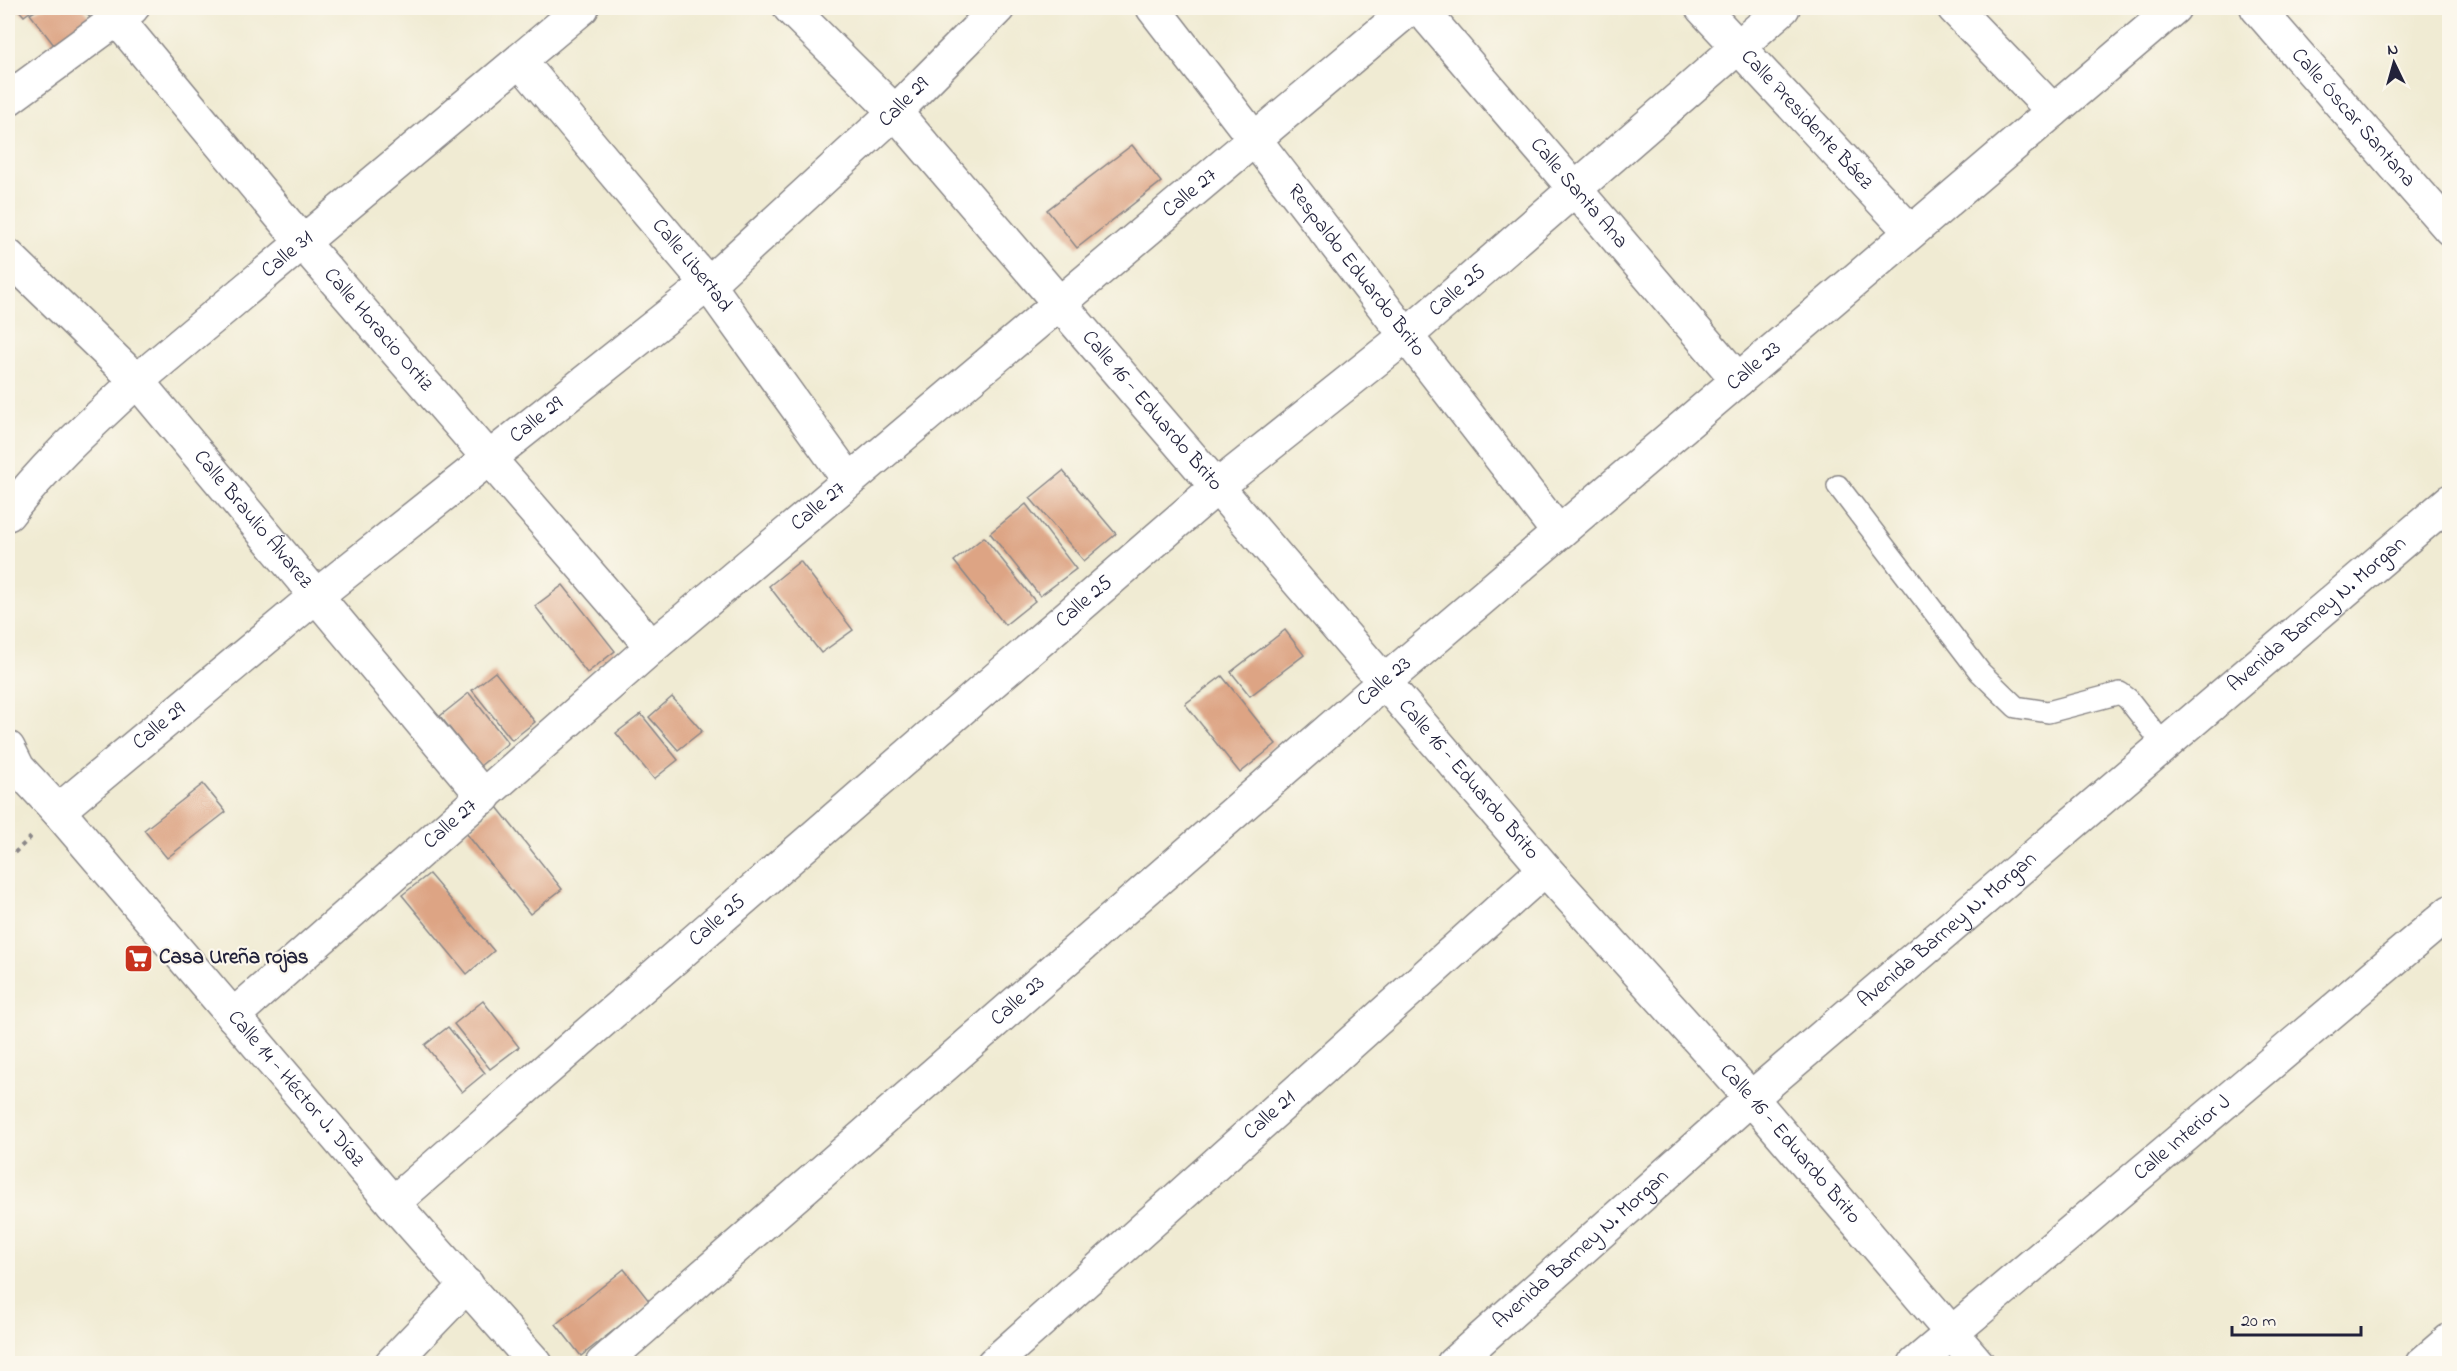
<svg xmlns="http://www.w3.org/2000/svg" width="2457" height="1371" font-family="'Indie Flower',sans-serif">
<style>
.building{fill:#dda484}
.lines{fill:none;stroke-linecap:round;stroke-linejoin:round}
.service-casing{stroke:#898687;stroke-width:24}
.minor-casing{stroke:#898687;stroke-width:36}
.tertiary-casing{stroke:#898687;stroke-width:36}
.path{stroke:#898687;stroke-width:4;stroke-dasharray:4.5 4.5;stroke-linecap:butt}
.service{stroke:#fff;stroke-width:21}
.minor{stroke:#fff;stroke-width:33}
.tertiary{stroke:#fff;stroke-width:33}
.labels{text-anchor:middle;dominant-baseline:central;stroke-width:4.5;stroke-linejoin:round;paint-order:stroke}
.street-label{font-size:21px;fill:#22223b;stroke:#fbf7ec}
.poi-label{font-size:21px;font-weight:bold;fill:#22223b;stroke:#fbf7ec;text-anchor:start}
</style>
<rect width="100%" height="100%" fill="#fbf7ec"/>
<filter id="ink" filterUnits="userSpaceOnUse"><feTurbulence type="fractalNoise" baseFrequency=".0167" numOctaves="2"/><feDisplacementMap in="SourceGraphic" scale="12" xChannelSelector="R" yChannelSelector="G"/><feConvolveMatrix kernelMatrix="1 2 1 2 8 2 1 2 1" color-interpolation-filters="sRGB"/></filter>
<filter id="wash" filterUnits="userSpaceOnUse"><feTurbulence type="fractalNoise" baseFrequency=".008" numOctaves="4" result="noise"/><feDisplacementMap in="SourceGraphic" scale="24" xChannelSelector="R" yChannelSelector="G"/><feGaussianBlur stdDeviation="1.35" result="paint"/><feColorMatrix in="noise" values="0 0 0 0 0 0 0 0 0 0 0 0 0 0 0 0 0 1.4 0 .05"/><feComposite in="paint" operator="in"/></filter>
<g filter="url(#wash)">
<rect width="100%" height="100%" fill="#f0ebd3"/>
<g id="blocks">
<g class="building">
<path d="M17 8H35L24 16Z"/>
<path d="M40 8H82L93 21 57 49 30 14Z"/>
<path d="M1132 145 1161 182 1077 248 1047 210Z"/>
<path d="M1063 471 1116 534 1084 561 1030 498Z"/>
<path d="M1026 504 1076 569 1040 596 990 533Z"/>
<path d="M984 537 1035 601 1005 625 954 561Z"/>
<path d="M800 561 853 630 821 653 769 586Z"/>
<path d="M563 585 615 651 587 673 535 606Z"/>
<path d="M1285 630 1304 655 1250 696 1231 672Z"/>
<path d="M495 672 535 722 512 740 472 690Z"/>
<path d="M1222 676 1276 744 1240 773 1185 704Z"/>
<path d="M469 693 508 743 480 766 440 716Z"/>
<path d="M672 697 702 731 678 750 649 717Z"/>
<path d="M641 714 678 760 654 779 616 733Z"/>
<path d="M203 784 226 812 167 858 144 830Z"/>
<path d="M497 807 562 889 530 914 466 833Z"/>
<path d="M429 874 494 951 467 974 402 895Z"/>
<path d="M483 1001 519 1047 490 1069 454 1024Z"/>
<path d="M448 1027 485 1073 462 1092 425 1045Z"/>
<path d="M624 1269 650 1302 581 1356 556 1324Z"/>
</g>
</g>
</g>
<g filter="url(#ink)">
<use href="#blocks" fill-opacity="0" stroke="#898687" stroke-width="1.5"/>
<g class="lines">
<defs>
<path id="service" d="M1838 486 1980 672 2016 707 2048 712 2120 693 2128 699 2164 745"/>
<g id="minor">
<path id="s1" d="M108 8 303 243 652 647"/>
<path id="s2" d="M790 8 895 112 1545 869 1751 1098 1978 1364"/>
<path id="s3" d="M1153 8 1558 532"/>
<path id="s4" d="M1420 8 1738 380"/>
<path id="s5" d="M1702 8 1911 232"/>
<path d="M1954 8 2053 111"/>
<path id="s6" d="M2257 8 2450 229"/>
<path id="s7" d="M520 61 708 284 849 480"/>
<path d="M8 99 132 8"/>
<path id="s8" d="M8 256 137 381 484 797"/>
<path id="s9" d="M8 514C45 465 92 423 137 381L582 8"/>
<path id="s10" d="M8 748 18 768 58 811 393 1203 536 1364"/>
<path id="s11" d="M58 811 316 596 708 284 895 112 998 8"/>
<path id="s12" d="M233 1016 652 647 1410 8"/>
<path id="s13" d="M393 1203 1218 486 1406 336 1783 8"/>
<path d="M391 1364 467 1285"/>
<path id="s14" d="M602 1364 1384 682 2174 8"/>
<path id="s15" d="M993 1364 1545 869"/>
<path id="s16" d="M1915 1364 2450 912"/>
<path d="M2422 1364 2450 1340"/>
</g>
<g id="tertiary">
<path id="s17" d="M1453 1364 1751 1098 2450 501"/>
</g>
</defs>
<use href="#service" class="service-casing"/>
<use href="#minor" class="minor-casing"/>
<use href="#tertiary" class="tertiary-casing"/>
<path class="path" d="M8 859 31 837"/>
<use href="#service" class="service"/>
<use href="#minor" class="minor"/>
<use href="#tertiary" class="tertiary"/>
</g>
</g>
<defs>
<symbol id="supermarket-square" viewBox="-11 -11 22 22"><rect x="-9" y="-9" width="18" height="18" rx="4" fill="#c8321e" stroke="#fbf7ec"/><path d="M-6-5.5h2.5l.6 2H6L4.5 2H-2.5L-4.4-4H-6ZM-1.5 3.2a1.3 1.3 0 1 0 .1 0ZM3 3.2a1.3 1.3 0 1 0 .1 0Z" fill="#fff"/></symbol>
</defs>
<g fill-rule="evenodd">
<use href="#supermarket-square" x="122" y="942" width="33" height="33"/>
</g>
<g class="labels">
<g class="street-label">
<text stroke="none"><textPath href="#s11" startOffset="1104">Calle 29</textPath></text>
<text stroke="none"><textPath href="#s6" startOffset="146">Calle Óscar Santana</textPath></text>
<text stroke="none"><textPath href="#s5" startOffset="153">Calle Presidente Báez</textPath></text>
<text stroke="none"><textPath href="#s4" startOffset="244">Calle Santa Ana</textPath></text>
<text stroke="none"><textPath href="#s12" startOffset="1262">Calle 27</textPath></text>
<text stroke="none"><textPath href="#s9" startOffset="382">Calle 31</textPath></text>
<text stroke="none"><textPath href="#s7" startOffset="267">Calle Libertad</textPath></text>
<text stroke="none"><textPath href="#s3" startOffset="332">Respaldo Eduardo Brito</textPath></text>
<text stroke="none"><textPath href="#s13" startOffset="1402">Calle 25</textPath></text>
<text stroke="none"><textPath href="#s1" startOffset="420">Calle Horacio Ortiz</textPath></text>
<text stroke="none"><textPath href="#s14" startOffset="1524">Calle 23</textPath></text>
<text stroke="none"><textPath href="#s2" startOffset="542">Calle 16 - Eduardo Brito</textPath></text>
<text stroke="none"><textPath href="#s11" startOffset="618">Calle 29</textPath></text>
<text stroke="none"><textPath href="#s12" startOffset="776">Calle 27</textPath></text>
<text stroke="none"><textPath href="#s8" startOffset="360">Calle Braulio Álvarez</textPath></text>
<text stroke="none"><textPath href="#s13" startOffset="916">Calle 25</textPath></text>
<text stroke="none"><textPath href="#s17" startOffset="1144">Avenida Barney N. Morgan</textPath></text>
<text stroke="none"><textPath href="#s14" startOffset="1038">Calle 23</textPath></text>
<text stroke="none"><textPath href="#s11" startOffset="132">Calle 29</textPath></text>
<text stroke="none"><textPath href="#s2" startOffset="1028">Calle 16 - Eduardo Brito</textPath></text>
<text stroke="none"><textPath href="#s12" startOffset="290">Calle 27</textPath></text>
<text stroke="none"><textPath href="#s13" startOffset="430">Calle 25</textPath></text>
<text stroke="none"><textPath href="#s17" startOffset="658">Avenida Barney N. Morgan</textPath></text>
<text stroke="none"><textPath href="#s14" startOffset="552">Calle 23</textPath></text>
<text stroke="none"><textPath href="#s10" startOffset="447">Calle 14 - Héctor J. Díaz</textPath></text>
<text stroke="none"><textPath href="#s15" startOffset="372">Calle 21</textPath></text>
<text stroke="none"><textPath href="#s16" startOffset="350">Calle Interior J</textPath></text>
<text stroke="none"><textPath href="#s2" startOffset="1514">Calle 16 - Eduardo Brito</textPath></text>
<text stroke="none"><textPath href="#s17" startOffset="172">Avenida Barney N. Morgan</textPath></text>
</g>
<g class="poi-label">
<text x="159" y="958">Casa Ureña rojas</text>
</g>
</g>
<rect width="2457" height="1371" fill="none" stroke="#fbf7ec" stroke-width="30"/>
<g transform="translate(2394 63) rotate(355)" stroke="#fbf7ec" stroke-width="4.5" paint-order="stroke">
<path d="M0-4.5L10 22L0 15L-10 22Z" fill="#22223b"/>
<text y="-9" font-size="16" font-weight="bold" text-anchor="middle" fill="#22223b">N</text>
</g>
<path d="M2232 1326v9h129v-9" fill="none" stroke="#22223b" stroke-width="3"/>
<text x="2241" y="1326" font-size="18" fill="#22223b" stroke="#fbf7ec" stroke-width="4.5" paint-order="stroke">20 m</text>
</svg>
